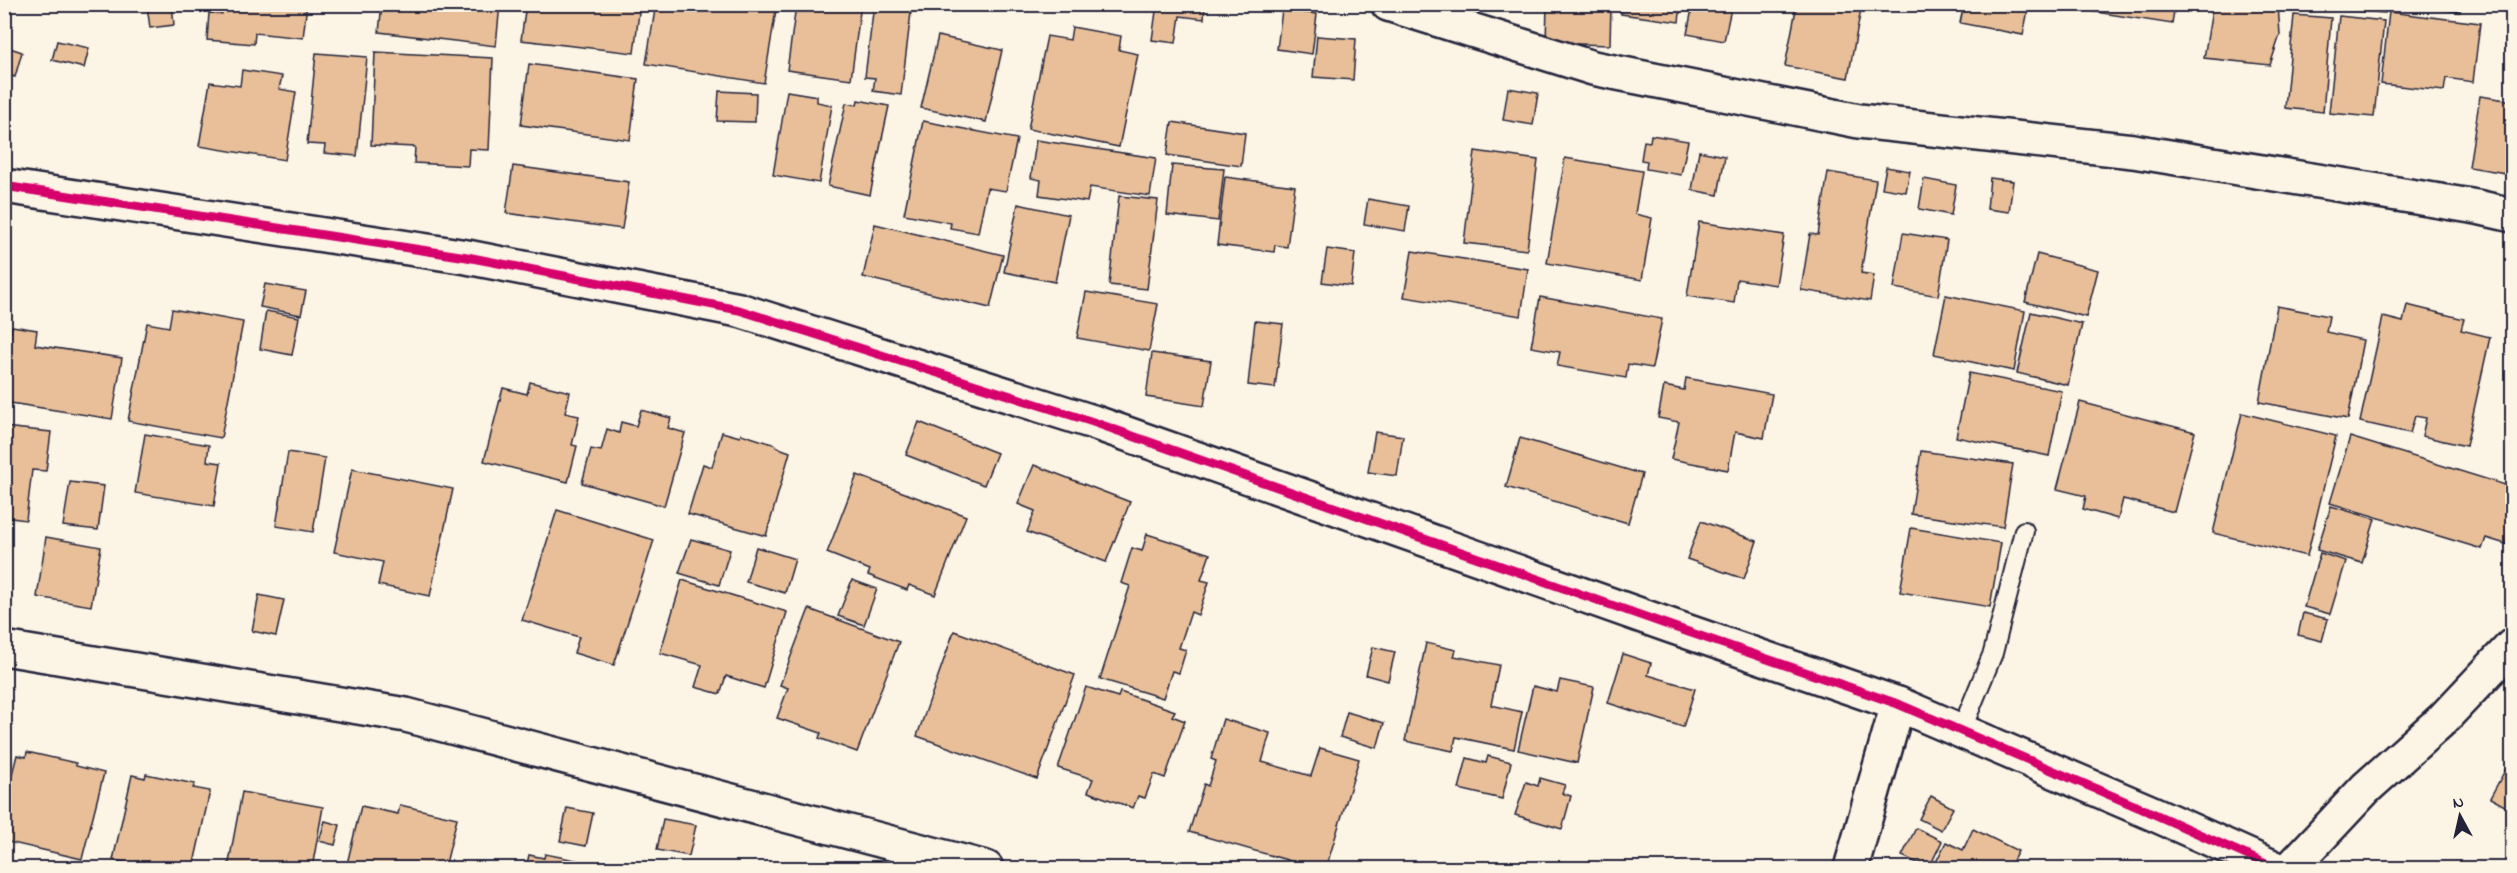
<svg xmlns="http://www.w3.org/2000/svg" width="2517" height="873" font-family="'Indie Flower',sans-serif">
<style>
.building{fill:#e8bf98;stroke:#22223b;stroke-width:1.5}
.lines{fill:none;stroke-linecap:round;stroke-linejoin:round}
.service-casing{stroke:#22223b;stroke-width:22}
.minor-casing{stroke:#22223b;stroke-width:38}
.service{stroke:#fcf5e5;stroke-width:18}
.minor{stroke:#fcf5e5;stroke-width:33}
.cycleway-casing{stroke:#fcf5e5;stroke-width:13}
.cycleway{stroke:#d6006c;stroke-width:9}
</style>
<rect width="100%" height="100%" fill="#fcf5e5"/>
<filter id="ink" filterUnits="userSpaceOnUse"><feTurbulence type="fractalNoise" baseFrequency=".0167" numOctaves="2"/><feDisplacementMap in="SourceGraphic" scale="12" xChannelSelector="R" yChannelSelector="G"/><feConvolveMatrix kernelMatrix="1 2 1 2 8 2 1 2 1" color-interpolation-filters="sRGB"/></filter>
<g filter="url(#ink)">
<g class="building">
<path d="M172 4 174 25 150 28 147 5Z"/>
<path d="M223 4H307L303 38 255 33 254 44 207 40 209 13 222 14Z"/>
<path d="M382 4H500L496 46 379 32Z"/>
<path d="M526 4H640L634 53 521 40Z"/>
<path d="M656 4H777L764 83 646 64Z"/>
<path d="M804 4H861L851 79 787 70 796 6H803Z"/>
<path d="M874 4H912L901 95 873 91 875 78 865 77Z"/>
<path d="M1157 4H1205L1204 19 1180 16 1176 43 1152 40Z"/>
<path d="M1547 4H1611L1610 45 1546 43Z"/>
<path d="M1622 4H1681L1679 22 1621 14Z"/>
<path d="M1693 4H1732L1724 41 1687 34Z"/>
<path d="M1797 4H1862L1848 78 1785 66Z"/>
<path d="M1964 4H2033L2029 5 2023 35 1960 23Z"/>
<path d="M2045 4H2175L2172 24Z"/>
<path d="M2213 4H2278L2280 35 2270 65 2204 58Z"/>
<path d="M2313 4H2386L2385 13 2313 8Z"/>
<path d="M2419 4H2461L2460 12 2419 7Z"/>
<path d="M1282 10 1317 14 1312 54 1277 49Z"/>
<path d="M2389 12 2480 23 2473 82 2446 78 2444 91 2381 84Z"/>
<path d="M2294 15 2331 18 2323 112 2285 108Z"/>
<path d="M2339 16 2384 21 2374 117 2329 113Z"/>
<path d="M1072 27 1121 36 1119 50 1138 54 1119 147 1028 129 1047 36 1070 40Z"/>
<path d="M938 36 1002 50 986 122 921 108Z"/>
<path d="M1317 36 1356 39 1353 80 1313 77Z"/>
<path d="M57 41 89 48 84 68 52 60Z"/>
<path d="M4 46 22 52 15 77 4 74Z"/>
<path d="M375 52 493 58 489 150 469 149 468 166 414 163 415 147 371 145Z"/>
<path d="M316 53 367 57 357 156 324 153 325 145 307 144Z"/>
<path d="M529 64 638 79 630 140 521 125Z"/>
<path d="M242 70 282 76 279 89 296 92 285 160 199 146 210 82 240 86Z"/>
<path d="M1508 88 1538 93 1533 125 1503 120Z"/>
<path d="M719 91 756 93 755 122 717 121Z"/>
<path d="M787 91 817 96V102L832 105 819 183 773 175Z"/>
<path d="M2480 96 2512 101V174L2469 167Z"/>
<path d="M858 100 889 106 870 195 828 186 846 103 857 105Z"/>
<path d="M923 121 1017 139 1006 191 987 188 978 233 950 228 951 223 904 214Z"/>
<path d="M1172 122 1245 133 1241 166 1167 155Z"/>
<path d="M1651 135 1688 141 1681 175 1646 169 1647 161 1641 160 1644 141 1650 142Z"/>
<path d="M1036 140 1156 158 1150 196 1090 187 1087 202 1039 195 1041 180 1031 178Z"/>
<path d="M1475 151 1538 160 1527 250 1464 243Z"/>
<path d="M1699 151 1725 156 1718 195 1692 190Z"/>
<path d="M1565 158 1642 171 1635 214 1652 218 1642 280 1547 263Z"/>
<path d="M1172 165 1224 169 1218 221 1167 215Z"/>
<path d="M513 166 629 182 622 229 506 213Z"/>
<path d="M1886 167 1910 171 1906 192 1882 188Z"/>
<path d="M1828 172 1876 180 1861 273 1874 275 1870 301 1801 290 1810 234 1818 235Z"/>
<path d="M1225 177 1295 186 1287 247 1275 245 1274 252 1217 245Z"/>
<path d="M1990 178 2013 181 2009 212 1987 209Z"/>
<path d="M1924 179 1956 185 1951 215 1919 209Z"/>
<path d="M1119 196 1158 200 1147 289 1109 285Z"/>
<path d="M1368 199 1409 206 1405 231 1364 224Z"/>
<path d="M1018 204 1069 215 1055 282 1004 272Z"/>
<path d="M1699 222 1784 235 1776 285 1737 279 1734 303 1687 296Z"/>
<path d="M875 224 1003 255 990 308 863 277Z"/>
<path d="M1903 233 1947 240 1938 296 1894 288Z"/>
<path d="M1327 249 1355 253 1351 286 1322 282Z"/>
<path d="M1412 251 1528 269 1521 316 1404 297Z"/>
<path d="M2037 254 2098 270 2086 317 2025 302Z"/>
<path d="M265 284 306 291 301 315 260 307Z"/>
<path d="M1086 292 1158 304 1149 351 1077 338Z"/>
<path d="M1946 295 2025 311 2014 371 1934 354Z"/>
<path d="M1540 297 1662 319 1652 368 1628 364 1626 378 1557 366 1560 352 1531 347Z"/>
<path d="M2407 305 2464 319 2461 330 2490 337 2466 446 2422 436 2426 418 2415 416 2410 433 2360 422 2383 317 2403 322Z"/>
<path d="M2277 306 2329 316 2326 332 2363 340 2348 419 2259 402Z"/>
<path d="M172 309 243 322 221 438 128 421 147 323 169 327Z"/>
<path d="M266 311 299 317 292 355 260 349Z"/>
<path d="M2031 312 2082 324 2068 385 2017 373Z"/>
<path d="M1255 321 1283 324 1275 388 1248 385Z"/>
<path d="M12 326 37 330 35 345 122 358 112 419 4 402V375Z"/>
<path d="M1152 353 1211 361 1204 406 1146 397Z"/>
<path d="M1969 373 2062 391 2049 456 1956 437Z"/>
<path d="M1686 378 1772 394 1764 438 1735 432 1728 470 1671 459 1679 422 1658 418 1664 386 1684 390Z"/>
<path d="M530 382 570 392 565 413 579 416 572 445 577 446 568 482 484 461 503 388 527 394Z"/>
<path d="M2080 402 2195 432 2174 512 2123 499 2118 519 2083 509 2086 496 2057 489Z"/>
<path d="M641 410 671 418 668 428 685 433 664 506 582 483 591 449 601 451 607 429 619 433 621 422 636 426Z"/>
<path d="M2242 413 2336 436 2307 556 2213 533Z"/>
<path d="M919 422 997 453 984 485 906 455Z"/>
<path d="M4 427 51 432 46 471 32 470 26 520 4 517Z"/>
<path d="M722 432 740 437 741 434 776 445V447L790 452 766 536 688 514 703 464 712 467Z"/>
<path d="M1375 432 1403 436 1397 476 1368 472Z"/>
<path d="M145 434 209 445 207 461 221 463 214 506 135 493Z"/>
<path d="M2350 437 2512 487V546L2486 538 2482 549 2330 503Z"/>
<path d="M1520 438 1642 474 1628 523 1506 487Z"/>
<path d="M1921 451 2013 464 2003 527 1911 514Z"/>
<path d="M288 452 325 458 313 532 276 526Z"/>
<path d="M1034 465 1130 502 1106 562 1027 532 1035 511 1018 504Z"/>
<path d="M352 469 453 489 430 596 378 585 383 562 334 552Z"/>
<path d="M857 475 966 516 935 595 909 585 907 590 868 575 870 570 827 553Z"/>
<path d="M70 482 104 486 98 530 63 526Z"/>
<path d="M2331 506 2375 519 2362 563 2317 550Z"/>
<path d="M557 510 654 540 614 665 574 653 579 637 522 620Z"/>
<path d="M1701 521 1757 541 1744 579 1687 559Z"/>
<path d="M1911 528 2001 543 1990 607 1900 592Z"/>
<path d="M1147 534 1210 554 1201 580 1209 582 1198 615 1191 612 1179 648 1186 650 1179 673 1172 671 1163 698 1100 679 1130 586 1121 583 1132 548 1142 551Z"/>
<path d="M46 537 101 547 91 606 37 597Z"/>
<path d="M691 539 730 550 719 585 679 573Z"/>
<path d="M756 547 795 559 785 593 746 582Z"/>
<path d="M2320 553 2346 561 2330 614 2304 607Z"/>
<path d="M682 580 787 612 764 688 726 676 720 694 695 687 702 665 660 653Z"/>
<path d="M852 580 877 589 864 625 838 616Z"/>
<path d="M259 595 284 600 276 636 252 631Z"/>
<path d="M809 609 899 642 857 752 819 738 821 733 777 718 788 688 780 685Z"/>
<path d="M2303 613 2328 619 2322 641 2298 635Z"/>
<path d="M954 631 1075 675 1037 779 917 736Z"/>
<path d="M1426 643 1456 650 1454 656 1499 665 1491 705 1522 712 1514 749 1456 737 1453 751 1405 741Z"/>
<path d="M1373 647 1395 652 1388 681 1366 675Z"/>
<path d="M1623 654 1651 663 1648 675 1695 689 1683 727 1608 703Z"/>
<path d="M1560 680 1594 687 1577 763 1518 750 1533 686 1557 692Z"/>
<path d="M1086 687 1118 697 1120 692 1175 711 1172 716 1185 721 1165 778 1154 774 1145 798 1138 796 1133 808 1088 792 1093 779 1058 768Z"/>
<path d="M1347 712 1384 723 1377 748 1340 737Z"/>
<path d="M1223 719 1270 733 1262 762 1311 776 1320 748 1359 759 1326 868H1315L1189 832 1204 784 1208 786 1216 761 1211 759Z"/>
<path d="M27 752 76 763V766L104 773 82 859 4 841V805L17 755 26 757Z"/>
<path d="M1488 756 1511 762 1502 799 1459 789 1467 758 1486 763Z"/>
<path d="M2509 763 2512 765V810L2490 798Z"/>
<path d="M146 774 195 784 193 788 210 791 193 868H154L113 860 132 775 145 778Z"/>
<path d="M1540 778 1565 785 1562 793 1571 796 1562 829 1515 815 1526 782 1538 786Z"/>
<path d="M242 792 323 807 312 868H228Z"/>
<path d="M1931 796 1953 808 1941 830 1919 819Z"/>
<path d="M400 805 457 818 445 868H346L361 806 398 814Z"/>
<path d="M567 808 593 813 586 846 560 841Z"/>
<path d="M663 819 696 825 689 856 657 850Z"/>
<path d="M325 821 340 825 335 845 319 841Z"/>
<path d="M1916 828 1942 841 1929 868 1902 856Z"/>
<path d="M1973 829 2018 851 2009 868H1933L1946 842 1963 850Z"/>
<path d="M545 854 586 862 584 868H526L529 855 544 858Z"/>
</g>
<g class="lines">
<defs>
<path id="service" d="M1961 731 1993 653 2024 531"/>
<g id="minor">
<path d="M1388 4 1593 68 1859 121 2133 151 2477 207 2512 215"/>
<path d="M4 186 467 257 739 310 1093 422 1671 626 1898 704 2152 813 2275 868"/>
<path d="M4 648 406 715 986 868"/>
<path d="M1851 868 1898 704"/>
<path d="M2291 868 2366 788 2443 719 2512 646"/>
</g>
</defs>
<use href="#service" class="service-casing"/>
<use href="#minor" class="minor-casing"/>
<use href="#service" class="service"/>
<use href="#minor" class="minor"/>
<defs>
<path id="cycleway" d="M4 186 467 257 739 310 1093 422 1671 626 1898 704 2152 813 2275 868"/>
</defs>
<use href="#cycleway" class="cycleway-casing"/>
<use href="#cycleway" class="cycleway"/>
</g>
</g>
<rect width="2517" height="873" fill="none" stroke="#fcf5e5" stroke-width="24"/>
<rect x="12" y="12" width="2493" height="849" fill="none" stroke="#22223b" stroke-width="2" filter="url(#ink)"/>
<g transform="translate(2460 816) rotate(352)" stroke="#fcf5e5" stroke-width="4.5" paint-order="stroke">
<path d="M0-4.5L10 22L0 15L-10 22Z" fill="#22223b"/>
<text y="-9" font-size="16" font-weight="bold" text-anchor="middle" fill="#22223b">N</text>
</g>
</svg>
